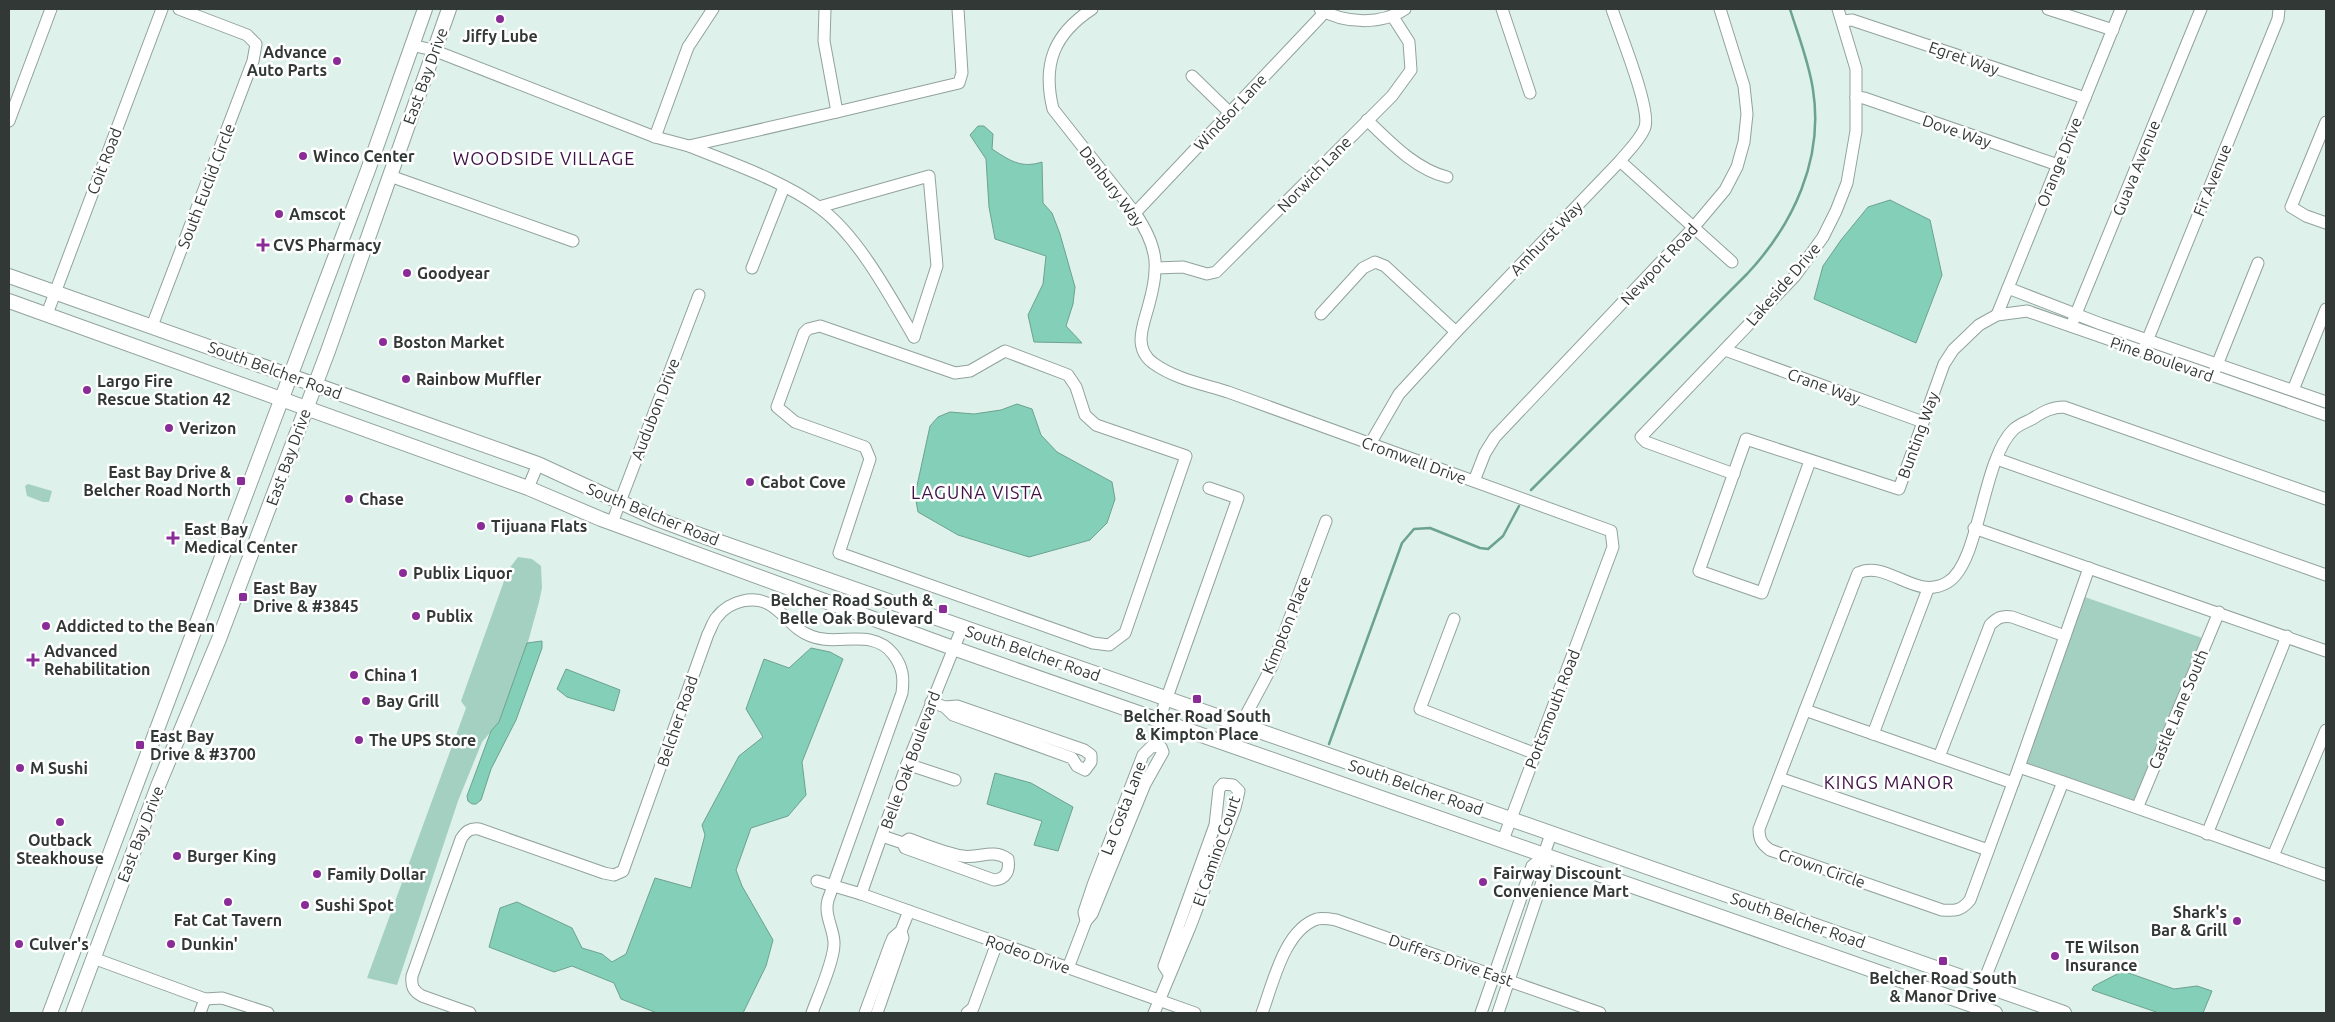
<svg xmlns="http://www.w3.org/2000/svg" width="2335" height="1022" font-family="Ubuntu,sans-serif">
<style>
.green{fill:#a4d0c1}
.water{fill:#84cfb7;stroke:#6ba290}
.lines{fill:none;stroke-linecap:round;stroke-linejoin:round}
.stream{stroke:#6ba290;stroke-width:2.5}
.minor-casing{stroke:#91a29c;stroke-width:13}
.major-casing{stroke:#91a29c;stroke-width:16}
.minor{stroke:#fff;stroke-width:11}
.major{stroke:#fff;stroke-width:14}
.poi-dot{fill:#892c97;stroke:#fff;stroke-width:2}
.labels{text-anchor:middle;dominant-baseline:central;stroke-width:5;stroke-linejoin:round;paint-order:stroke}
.poi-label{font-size:16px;font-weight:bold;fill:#313836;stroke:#fff;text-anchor:start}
.street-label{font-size:16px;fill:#313836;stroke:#fff}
.neighbourhood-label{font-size:18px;letter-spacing:1px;fill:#3f1346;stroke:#fff}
</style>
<rect width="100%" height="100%" fill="#def1ea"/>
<g class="green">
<path d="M28 484 52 491 49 502H43L27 496 25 486Z"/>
<path d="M518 557 532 559 541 566 542 588 539 602 528 642 499 722 482 742 458 801 397 985 367 978 466 708 461 701 508 570Z"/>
<path d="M2079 595 2208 640 2139 806 2023 763Z"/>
</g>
<g class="water">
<path d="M978 126H984L993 134 992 149C1009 160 1021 169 1042 162L1043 203 1052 213 1060 234 1075 287 1073 304 1066 326 1082 343 1034 342 1028 315 1043 284 1046 256 995 239 989 207 986 159 970 135Z"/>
<path d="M1890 200 1930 220 1942 275 1916 343 1814 299 1823 266 1841 240 1868 207Z"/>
<path d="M1017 404 1032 409 1041 435 1057 452 1112 482 1115 499 1107 523 1090 540 1029 557 958 535 918 512 915 495 930 426 938 417 950 412 974 414 1001 410Z"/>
<path d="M542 641V648L516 720 491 769 481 800 476 804H472L468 801 467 796 491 731 499 722 527 643Z"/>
<path d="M811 648 830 652 843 659 802 762 806 795 788 816 751 828 736 870 742 886 773 940 766 966 743 1013H657L621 999 614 983 572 966 554 972 489 947 500 908 517 902 572 928 582 948 602 954 612 962 626 954 655 878 691 888 705 835 702 825 739 756 763 737 746 709 764 659 789 668Z"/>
<path d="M566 669 620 690 614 711 567 697 557 689Z"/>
<path d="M995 773 1031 783 1073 807 1058 851 1034 845 1042 821 987 804Z"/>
<path d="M2123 971 2174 989 2197 986 2212 991 2203 1013H2159L2092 990 2094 986Z"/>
</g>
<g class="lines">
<g class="stream">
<path d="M1531 490 1747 274C1793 225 1824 159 1813 90 1809 62 1798 35 1790 9"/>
<path d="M1329 744 1402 543 1414 529 1430 528 1480 548 1488 549 1503 536 1519 506"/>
</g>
<defs>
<g id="minor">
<path d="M1092 9C1054 34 1042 64 1053 109L1135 213C1146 229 1157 249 1155 270 1155 281 1152 293 1149 304 1144 324 1132 347 1153 363 1175 379 1203 384 1228 392L1611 531 1613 547 1503 840"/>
<path d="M1320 9C1344 24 1382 25 1405 9"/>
<path d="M1502 9 1530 93"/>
<path d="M2048 9 2113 30"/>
<path d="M1842 21 1852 20 2085 98"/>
<path d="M411 45 433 50 655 137 689 146 837 112 824 41 825 9"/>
<path d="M1192 76 1230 113"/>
<path d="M1856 97 1864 98 2058 165"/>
<path d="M837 112 959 83 962 73 958 9"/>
<path d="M1367 120C1390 142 1415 169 1447 177"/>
<path d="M9 121 51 9"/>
<path d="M2326 122 2291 207 2306 216 2326 223"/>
<path d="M655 137 688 47 713 9"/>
<path d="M689 146C733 164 782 180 820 208 858 236 890 296 914 337"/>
<path d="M1620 161 1732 262"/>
<path d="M390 176 573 241"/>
<path d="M819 207 929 176 937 266 914 337"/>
<path d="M1135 213 1325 12"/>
<path d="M752 268 784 187"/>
<path d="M1156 268 1183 267 1207 274 1216 272 1392 96 1411 70 1409 42 1393 17"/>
<path d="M2008 288 2101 324 2326 402"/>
<path d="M47 314 162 9"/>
<path d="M1321 314 1363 268 1375 262 1385 266 1456 332"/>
<path d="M1997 315 2121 9"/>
<path d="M152 326 253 61 256 44 247 35 179 9"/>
<path d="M820 326 955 373 970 371 1005 351 1068 375 1076 387 1085 415 1096 425 1186 456 1125 633 1109 645 1093 643 839 553 870 459 865 447 795 422 777 407 804 333 808 329Z"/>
<path d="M2071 326 2201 9"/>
<path d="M1725 350 1923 422"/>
<path d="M2143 351 2278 19 2279 9"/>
<path d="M2215 370 2258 263"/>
<path d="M2293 390 2326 309"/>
<path d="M1370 444 1399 394 1456 332 1620 161C1628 151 1641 139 1645 127 1651 108 1619 31 1612 9"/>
<path d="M1997 459 2326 575"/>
<path d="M1810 461 1762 593 1699 571 1746 439 1899 489 1944 364 1953 350 1979 325 1997 315 2027 311 2326 415"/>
<path d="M1734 474 1646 442 1641 437 1795 276 1823 237 1836 211 1847 183 1856 131V69L1838 9"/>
<path d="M1474 481 1485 453 1495 437 1693 228 1725 190 1737 167 1744 142 1747 114 1744 86 1720 9"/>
<path d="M528 488 538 464"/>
<path d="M612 523 699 295"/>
<path d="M1974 528 2326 651"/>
<path d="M2089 568 2019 767 1970 900C1961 911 1955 911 1942 910L1770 850C1762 844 1759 840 1759 829L1858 573C1887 559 1916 602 1948 582 1980 562 1982 461 2013 430 2018 425 2026 422 2032 419 2043 412 2051 407 2064 407L2326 499"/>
<path d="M1454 619 1420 709 1536 754"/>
<path d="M931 702 945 707 953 715 1072 758 1077 766 1085 770 1091 762V755L1084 750 957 706 945 707"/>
<path d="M1805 710 2013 783"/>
<path d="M1159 720 1238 498 1209 488"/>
<path d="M1240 726 1272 666 1326 521"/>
<path d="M1873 734 1928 589"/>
<path d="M1939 757 1990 625C1997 618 2002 615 2012 617L2065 636"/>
<path d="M907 764 955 780"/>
<path d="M2019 767C2122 802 2224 839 2326 875"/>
<path d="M1779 778 1988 850"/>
<path d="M2138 806 2219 612"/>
<path d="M2207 834 2287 636"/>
<path d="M882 836 903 843 905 848 994 880C1006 879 1010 871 1008 859 992 848 979 859 962 856 945 853 926 845 909 839L903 843"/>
<path d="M2273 856 2326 730"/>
<path d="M817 881 861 894 1195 1013"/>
<path d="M861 894 907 764 962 628"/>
<path d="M93 958 205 999 222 998 268 1013"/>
<path d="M1068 968 1086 921 1092 914 1145 784 1163 752 1161 747 1153 745 1143 755 1093 885 1084 912 1086 921"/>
<path d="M1974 1006 2063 782"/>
<path d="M200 1013 205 999"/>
<path d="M470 1013 422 996C413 991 411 986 412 976L461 839C466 831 470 828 479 829L604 873 614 875 623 871 708 634C711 629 713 621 717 617 729 601 755 594 772 606 786 615 794 630 811 636 838 647 872 627 893 654 903 667 904 678 902 693L828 900C824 915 833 927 834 942 835 959 818 996 812 1013"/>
<path d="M865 1013 890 945 893 938 901 931 909 911"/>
<path d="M877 1013 903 938 901 931"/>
<path d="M967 1013 973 1008 997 943"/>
<path d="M1154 1013 1190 927 1235 808 1239 791 1233 785 1223 784 1219 789 1215 825 1164 966 1169 974"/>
<path d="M1262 1013C1273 984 1284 930 1317 919 1322 918 1330 919 1336 920L1600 1013"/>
<path d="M1481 1013 1532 866 1543 857 1551 834"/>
<path d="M1498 1013 1546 870 1543 857"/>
</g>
<g id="major">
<path d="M9 276 538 464 657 519 697 534 2064 1013"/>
<path d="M9 301 528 488 601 519 953 648 1995 1013"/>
<path d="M50 1013 368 170 425 9"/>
<path d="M73 1013 158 786 219 639 328 351 449 9"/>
</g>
</defs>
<use href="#minor" class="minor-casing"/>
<use href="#major" class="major-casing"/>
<use href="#minor" class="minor"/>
<use href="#major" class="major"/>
</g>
<g class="poi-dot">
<circle cx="500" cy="19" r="5"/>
<circle cx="337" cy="61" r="5"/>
<circle cx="303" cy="156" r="5"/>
<circle cx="279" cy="214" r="5"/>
<path d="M260.5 237.5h5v5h5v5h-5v5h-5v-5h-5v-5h5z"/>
<circle cx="407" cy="273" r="5"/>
<circle cx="383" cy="342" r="5"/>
<circle cx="406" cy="379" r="5"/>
<circle cx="87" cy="390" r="5"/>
<circle cx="169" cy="428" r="5"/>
<rect x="236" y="476" width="10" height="10" rx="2.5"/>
<circle cx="750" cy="482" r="5"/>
<circle cx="349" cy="499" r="5"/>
<circle cx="481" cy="526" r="5"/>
<path d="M170.5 530.5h5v5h5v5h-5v5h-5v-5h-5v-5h5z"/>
<circle cx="403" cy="573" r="5"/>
<rect x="238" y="592" width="10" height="10" rx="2.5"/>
<rect x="938" y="604" width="10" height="10" rx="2.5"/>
<circle cx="416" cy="616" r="5"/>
<circle cx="46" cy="626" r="5"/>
<path d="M30.5 652.5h5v5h5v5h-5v5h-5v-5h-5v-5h5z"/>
<circle cx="354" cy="675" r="5"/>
<rect x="1192" y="694" width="10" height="10" rx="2.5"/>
<circle cx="366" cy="701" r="5"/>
<circle cx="359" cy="740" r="5"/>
<rect x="135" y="740" width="10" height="10" rx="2.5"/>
<circle cx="20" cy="768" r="5"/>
<circle cx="60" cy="822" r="5"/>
<circle cx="177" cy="856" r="5"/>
<circle cx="317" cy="874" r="5"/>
<circle cx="1483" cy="882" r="5"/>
<circle cx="228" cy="902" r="5"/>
<circle cx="305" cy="905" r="5"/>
<circle cx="2237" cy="921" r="5"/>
<circle cx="19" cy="944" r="5"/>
<circle cx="171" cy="944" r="5"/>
<circle cx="2055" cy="956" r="5"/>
<rect x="1938" y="956" width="10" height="10" rx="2.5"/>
</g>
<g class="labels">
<g class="poi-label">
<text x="500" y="36" text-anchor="middle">Jiffy Lube</text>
<text x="327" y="52" text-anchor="end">Advance<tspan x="327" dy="18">Auto Parts</tspan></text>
<text x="313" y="156">Winco Center</text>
<text x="289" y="214">Amscot</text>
<text x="273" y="245">CVS Pharmacy</text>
<text x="417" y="273">Goodyear</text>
<text x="393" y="342">Boston Market</text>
<text x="416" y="379">Rainbow Muffler</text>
<text x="97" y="381">Largo Fire<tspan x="97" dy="18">Rescue Station 42</tspan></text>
<text x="179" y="428">Verizon</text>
<text x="231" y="472" text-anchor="end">East Bay Drive &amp;<tspan x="231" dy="18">Belcher Road North</tspan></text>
<text x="760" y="482">Cabot Cove</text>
<text x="359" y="499">Chase</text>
<text x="491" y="526">Tijuana Flats</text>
<text x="184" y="529">East Bay<tspan x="184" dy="18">Medical Center</tspan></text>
<text x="413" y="573">Publix Liquor</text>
<text x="253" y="588">East Bay<tspan x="253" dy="18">Drive &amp; #3845</tspan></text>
<text x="933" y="600" text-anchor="end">Belcher Road South &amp;<tspan x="933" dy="18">Belle Oak Boulevard</tspan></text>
<text x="426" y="616">Publix</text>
<text x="56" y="626">Addicted to the Bean</text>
<text x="44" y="651">Advanced<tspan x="44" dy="18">Rehabilitation</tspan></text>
<text x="364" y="675">China 1</text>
<text x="376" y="701">Bay Grill</text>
<text x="1197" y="716" text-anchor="middle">Belcher Road South<tspan x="1197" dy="18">&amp; Kimpton Place</tspan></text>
<text x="150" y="736">East Bay<tspan x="150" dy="18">Drive &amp; #3700</tspan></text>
<text x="369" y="740">The UPS Store</text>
<text x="30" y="768">M Sushi</text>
<text x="60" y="840" text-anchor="middle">Outback<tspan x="60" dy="18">Steakhouse</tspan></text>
<text x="187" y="856">Burger King</text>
<text x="1493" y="873">Fairway Discount<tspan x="1493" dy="18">Convenience Mart</tspan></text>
<text x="327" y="874">Family Dollar</text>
<text x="315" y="905">Sushi Spot</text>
<text x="2227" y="912" text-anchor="end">Shark's<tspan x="2227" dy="18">Bar &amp; Grill</tspan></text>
<text x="228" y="920" text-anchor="middle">Fat Cat Tavern</text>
<text x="29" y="944">Culver's</text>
<text x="181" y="944">Dunkin'</text>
<text x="2065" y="947">TE Wilson<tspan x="2065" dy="18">Insurance</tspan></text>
<text x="1943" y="978" text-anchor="middle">Belcher Road South<tspan x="1943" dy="18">&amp; Manor Drive</tspan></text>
</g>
<g class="street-label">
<text transform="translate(1964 58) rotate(19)">Egret Way</text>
<text transform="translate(425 76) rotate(-70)">East Bay Drive</text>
<text transform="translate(1230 112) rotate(-47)">Windsor Lane</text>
<text transform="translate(1957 131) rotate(19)">Dove Way</text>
<text transform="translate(104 161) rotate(-69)">Coit Road</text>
<text transform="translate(2059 162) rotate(-68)">Orange Drive</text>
<text transform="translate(2136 168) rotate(-68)">Guava Avenue</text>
<text transform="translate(1314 174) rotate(-46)">Norwich Lane</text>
<text transform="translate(2212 180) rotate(-68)">Fir Avenue</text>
<text transform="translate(206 186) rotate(-69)">South Euclid Circle</text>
<text transform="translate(1112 186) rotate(53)">Danbury Way</text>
<text transform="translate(1546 238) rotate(-46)">Amhurst Way</text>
<text transform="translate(1659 264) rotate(-47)">Newport Road</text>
<text transform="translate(1783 284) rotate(-49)">Lakeside Drive</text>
<text transform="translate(2162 359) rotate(19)">Pine Boulevard</text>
<text transform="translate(275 370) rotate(20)">South Belcher Road</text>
<text transform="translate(1824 386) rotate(20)">Crane Way</text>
<text transform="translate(655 409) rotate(-69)">Audubon Drive</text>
<text transform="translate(1918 435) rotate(-70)">Bunting Way</text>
<text transform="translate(288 457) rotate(-70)">East Bay Drive</text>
<text transform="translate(1414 460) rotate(20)">Cromwell Drive</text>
<text transform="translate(653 514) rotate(22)">South Belcher Road</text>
<text transform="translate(1286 625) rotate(-68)">Kimpton Place</text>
<text transform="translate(1033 653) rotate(19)">South Belcher Road</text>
<text transform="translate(1552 709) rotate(-69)">Portsmouth Road</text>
<text transform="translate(2178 709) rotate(-67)">Castle Lane South</text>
<text transform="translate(677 721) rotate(-71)">Belcher Road</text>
<text transform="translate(910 760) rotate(-70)">Belle Oak Boulevard</text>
<text transform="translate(1416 787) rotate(19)">South Belcher Road</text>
<text transform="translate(1123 808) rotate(-69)">La Costa Lane</text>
<text transform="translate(140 834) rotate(-69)">East Bay Drive</text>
<text transform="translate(1216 851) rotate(-71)">El Camino Court</text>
<text transform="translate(1822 868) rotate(19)">Crown Circle</text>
<text transform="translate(1798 920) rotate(19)">South Belcher Road</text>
<text transform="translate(1028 954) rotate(19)">Rodeo Drive</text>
<text transform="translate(1451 960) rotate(19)">Duffers Drive East</text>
</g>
<g class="neighbourhood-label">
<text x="544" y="158">WOODSIDE VILLAGE</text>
<text x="977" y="492">LAGUNA VISTA</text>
<text x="1889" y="782">KINGS MANOR</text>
</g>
</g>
<rect width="2335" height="1022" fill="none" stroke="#313836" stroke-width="20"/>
</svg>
